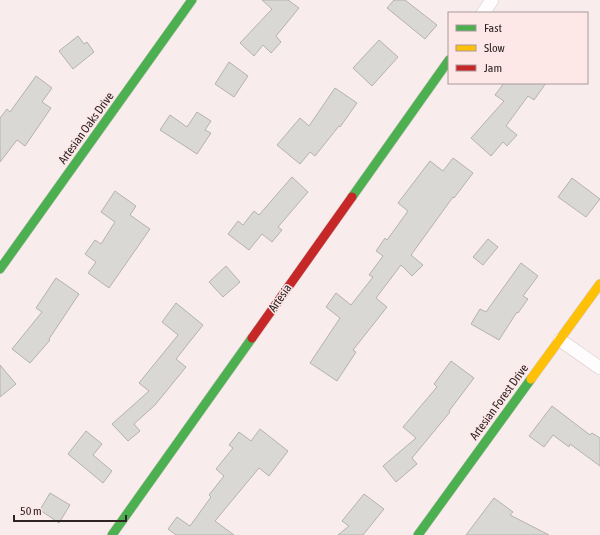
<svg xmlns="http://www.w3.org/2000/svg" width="600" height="535" font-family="'Asap Condensed',sans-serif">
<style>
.building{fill:#dad8d4;stroke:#b4b2ae}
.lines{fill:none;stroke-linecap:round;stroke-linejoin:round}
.street-casing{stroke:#d3c8c8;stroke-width:14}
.fast-casing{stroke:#d3c8c8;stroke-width:10}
.slow-casing{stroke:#d3c8c8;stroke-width:10}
.jam-casing{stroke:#d3c8c8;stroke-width:10}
.street{stroke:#fefcfc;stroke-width:13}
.fast{stroke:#4caf50;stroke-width:9}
.slow{stroke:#ffc107;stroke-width:9}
.jam{stroke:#c62828;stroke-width:9}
.labels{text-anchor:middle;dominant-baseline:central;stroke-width:3;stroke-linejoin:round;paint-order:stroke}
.street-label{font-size:12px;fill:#2e2424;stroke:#fde7e7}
</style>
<rect width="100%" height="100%" fill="#f8ecec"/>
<g class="building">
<path d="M262 0H288L299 8 276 36 281 42 271 53 263 45 254 56 240 43 272 9Z"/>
<path d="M394 0H405L437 25 425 39 387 8Z"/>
<path d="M78 36 84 44 87 42 94 52 73 69 59 51Z"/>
<path d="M379 40 398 57 372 86 353 68Z"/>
<path d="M229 62 248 76 234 97 215 84Z"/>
<path d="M36 76 52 88 42 102 51 108 25 146 17 140 0 162V118L7 109 10 112Z"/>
<path d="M504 83H546L534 100 528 96 506 126 517 135 507 146 503 142 491 156 471 138 504 101 495 95Z"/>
<path d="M335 88 357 103 340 127 339 126 315 156 310 152 300 164 277 145 300 118 309 126Z"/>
<path d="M197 112 211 121 205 130 211 133 197 154 160 130 170 115 187 127Z"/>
<path d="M453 158 473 173 454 198 453 197 411 255 423 265 412 276 401 265 376 298 387 307 353 350 356 352 337 381 310 363 340 318 326 307 336 293 351 305 373 277 369 275 383 256 376 251 385 238 387 240 408 211 398 203 430 161 443 171Z"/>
<path d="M292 177 308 192 278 227 282 230 272 242 262 234 249 250 228 234 238 221 243 225 254 211 259 215Z"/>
<path d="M572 178 600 199 586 217 558 197Z"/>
<path d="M115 191 136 206 130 215 150 229 109 288 88 273 96 262 85 254 95 240 101 244 115 222 101 212Z"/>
<path d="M488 239 498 247 483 265 473 257Z"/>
<path d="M521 263 538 276 523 296 528 299 518 313 517 312 499 340 471 324 480 309 486 312Z"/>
<path d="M226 266 240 282 223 297 209 282Z"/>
<path d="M56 278 79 294 49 339 50 340 30 363 12 349 42 312 36 308Z"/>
<path d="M176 303 203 325 176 359 186 367 155 405 134 424 140 431 128 441 112 424 149 391 139 383 178 335 162 322Z"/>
<path d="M451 361 474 378 449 411 450 412 412 458 417 464 396 482 383 466 416 438 403 427 437 387 434 384Z"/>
<path d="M0 365 16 384 0 397Z"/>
<path d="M552 406 590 435 592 433 600 438V466L570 444 569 447 553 435 544 447 529 436Z"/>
<path d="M260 429 288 451 269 476 259 468 215 521 234 535H176L168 529 177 517 190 526 211 497 209 495 224 476 216 469 233 448 229 445 239 432 251 441Z"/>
<path d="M86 431 102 444 93 455 112 471 103 483 68 454Z"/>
<path d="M50 493 70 505 59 523 40 510Z"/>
<path d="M364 494 384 509 363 535H338L349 526 342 521Z"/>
<path d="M494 498 513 512 510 515 549 535H466Z"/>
</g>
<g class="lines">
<defs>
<g id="street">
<path d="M483 13 492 0"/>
<path d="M560 340 600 368"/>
</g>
<g id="fast">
<path d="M352 197 449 60"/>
<path d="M0 269 192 0"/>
<path d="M112 535 252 338"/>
<path d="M418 535 531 379"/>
</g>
<path id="slow" d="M531 379 600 284"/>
<path id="jam" d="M252 338 352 197"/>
</defs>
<use href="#street" class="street-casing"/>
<use href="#fast" class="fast-casing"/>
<use href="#slow" class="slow-casing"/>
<use href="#jam" class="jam-casing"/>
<use href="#street" class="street"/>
<use href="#fast" class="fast"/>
<use href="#slow" class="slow"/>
<use href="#jam" class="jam"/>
</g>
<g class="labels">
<g class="street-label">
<text transform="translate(86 128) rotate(-54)">Artesian Oaks Drive</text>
<text transform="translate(280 298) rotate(-55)">Artesia</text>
<text transform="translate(499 402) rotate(-54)">Artesian Forest Drive</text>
</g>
</g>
<rect x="448" y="12" width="140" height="72" fill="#fde7e7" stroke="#aa9999"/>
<rect x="456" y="25" width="20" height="6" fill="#4caf50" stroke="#aa9999"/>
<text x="484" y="32" font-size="12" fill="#2e2424">Fast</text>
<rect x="456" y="45" width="20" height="6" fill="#ffc107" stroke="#aa9999"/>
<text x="484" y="52" font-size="12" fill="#2e2424">Slow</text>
<rect x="456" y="65" width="20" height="6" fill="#c62828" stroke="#aa9999"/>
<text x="484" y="72" font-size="12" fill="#2e2424">Jam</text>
<path d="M14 515v6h112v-6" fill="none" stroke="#2e2424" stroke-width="2"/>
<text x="20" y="515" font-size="12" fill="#2e2424" stroke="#fde7e7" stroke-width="3" paint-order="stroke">50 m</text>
</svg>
